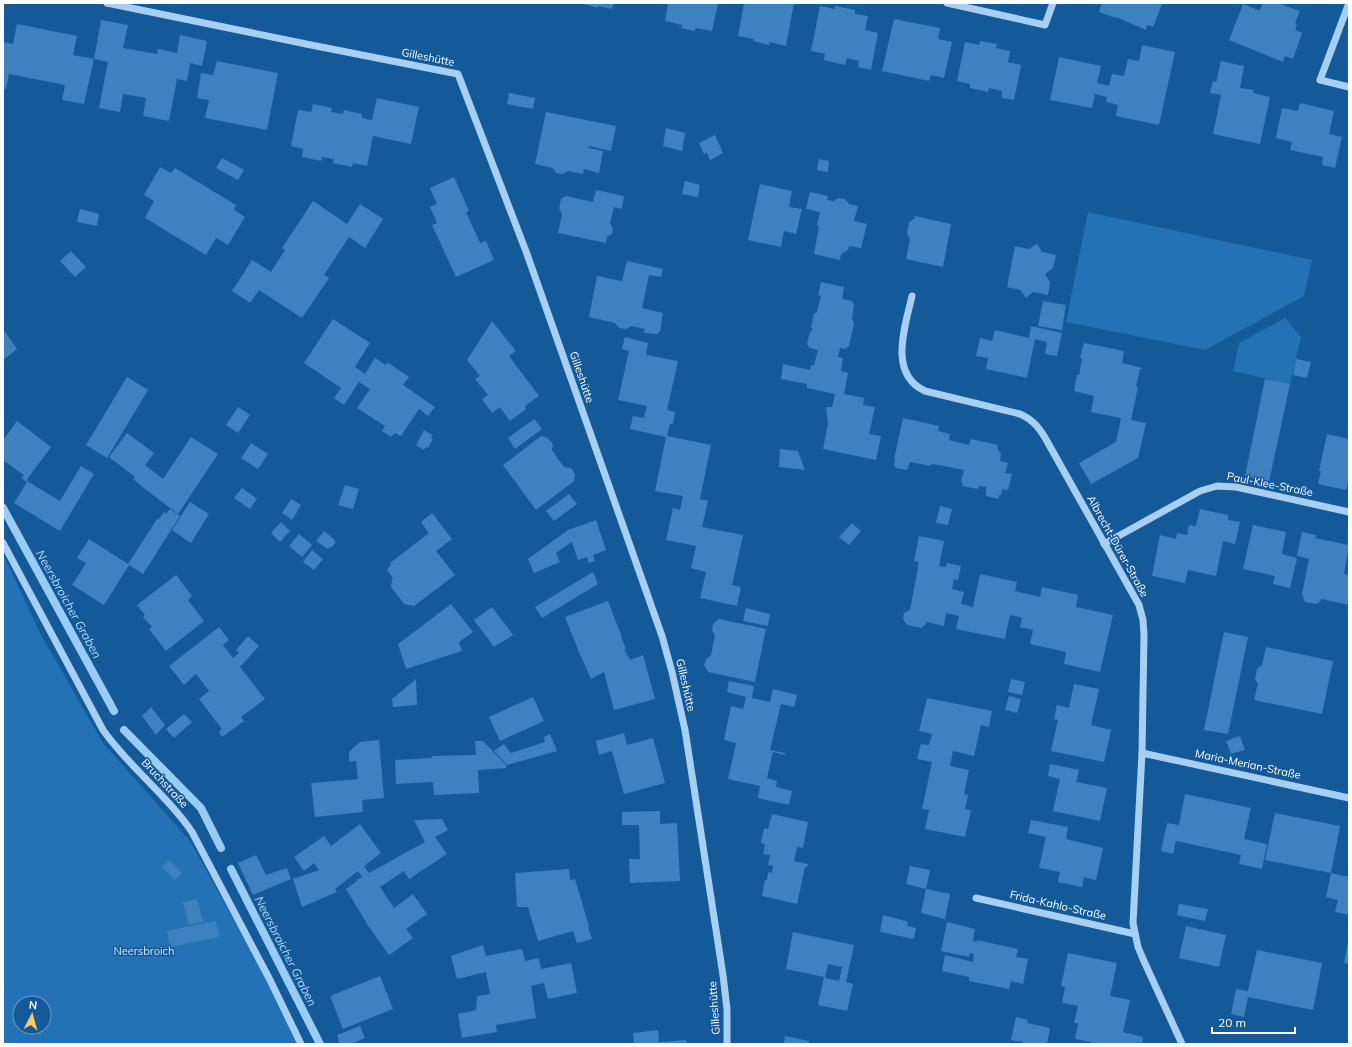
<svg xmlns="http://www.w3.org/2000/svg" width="1352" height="1047" font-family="Mulish,sans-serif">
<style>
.green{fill:#2372b5;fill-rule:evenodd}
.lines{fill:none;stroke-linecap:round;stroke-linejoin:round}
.stream{stroke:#99ccf5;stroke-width:8}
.building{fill:#3d82bf;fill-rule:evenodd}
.minor{stroke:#a6cff2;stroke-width:7}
.labels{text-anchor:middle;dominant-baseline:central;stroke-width:3;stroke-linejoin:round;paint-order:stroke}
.street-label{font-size:11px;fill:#fff;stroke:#145998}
.park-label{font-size:11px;fill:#cee7fd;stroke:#145998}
.water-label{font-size:12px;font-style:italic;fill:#b3d9f9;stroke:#145998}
</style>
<rect width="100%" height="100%" fill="#145998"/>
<g class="green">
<path d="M1088 212 1312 260 1304 296 1205 350 1066 322Z"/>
<path d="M1285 318 1301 337 1290 384 1233 371 1239 343Z"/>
<path d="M3 553 39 631 103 743 190 841 297 1034 301 1044H3ZM20 1003H44V1027H20Z"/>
</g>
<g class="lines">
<g class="stream">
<path d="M3 508 114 711"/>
<path d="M124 730 201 808 221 848"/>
<path d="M231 869 320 1044"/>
</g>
</g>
<g class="building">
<path d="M580 3H614L612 9 598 6V8Z"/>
<path d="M668 3H718L712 31 695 28V31L681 28 682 25 665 21Z"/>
<path d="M744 3H794L786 46 770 42 769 45 753 41 754 39 738 36Z"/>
<path d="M1102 3H1161L1162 4 1153 27 1147 25 1146 30 1116 17V18L1099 12Z"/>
<path d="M1263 3H1278L1300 11 1295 23 1297 24 1295 30 1302 33 1293 59 1285 56 1283 62 1229 40 1243 4 1258 10H1260Z"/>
<path d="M820 6 835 9V6L855 10V14L868 16 865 30 878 33 871 70 858 67 859 61 847 58 845 65 824 60 825 54 811 51Z"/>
<path d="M894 19 940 28 938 39 952 42 944 78 931 75 929 81 882 71Z"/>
<path d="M101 20 128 25 123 48 157 54 158 49 177 53 180 35 207 41 202 66 190 63 187 81 177 79 169 121 143 116 146 98 123 94 120 112 99 108 108 62 94 59Z"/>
<path d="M17 24 77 36 73 55 94 59 84 104 62 100 65 85 9 74 6 89H3V42L13 44Z"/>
<path d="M980 41 997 44 996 48 1010 51 1008 62 1021 65 1014 100 1002 98V91L989 88 988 92 970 88V84L957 81 965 42 979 45Z"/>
<path d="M1142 45 1175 52 1159 125 1116 116 1118 105 1106 102 1107 97 1095 94 1092 108 1050 100 1059 57 1101 66 1097 83 1109 86 1112 74 1124 76 1128 59 1139 61Z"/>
<path d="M217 61 278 73 267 130 205 118 209 100 197 98 201 73 213 75Z"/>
<path d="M1221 61 1244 66 1240 88 1254 90 1253 93 1270 97 1260 144 1213 134 1221 95 1210 93 1213 81 1216 82Z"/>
<path d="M509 93 535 98 533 109 507 104Z"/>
<path d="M377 98 419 107 411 144 373 136 367 166 353 163 352 167 333 163 334 159 322 157 321 161 302 157 303 149 291 146 298 110 311 112 313 104 332 108 331 112 343 114 344 110 362 114V118L372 120Z"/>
<path d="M1300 103 1334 111 1329 134 1342 137 1335 168 1322 165 1323 157 1290 150 1292 142 1276 138 1282 108 1298 111Z"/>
<path d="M546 112 616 126 611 151 589 146 588 148 603 151 599 173 584 169 583 174 568 171 563 174 556 173 553 168 535 164Z"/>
<path d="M666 128 685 133 682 151 663 146Z"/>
<path d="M715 135 723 153 710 160 707 153 704 154 699 143Z"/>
<path d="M222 158 244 170 238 180 216 168Z"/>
<path d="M819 159 829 161 828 172 817 170Z"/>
<path d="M160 167 171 173 175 168 236 205 234 210 245 217 228 245 216 238 206 255 145 218 154 201 144 195Z"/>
<path d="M454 177 469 211 466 212 480 243 486 241 494 260 456 277 432 225 437 223 430 207 437 204 430 188Z"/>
<path d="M685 181 700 185 698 197 682 194Z"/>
<path d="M760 184 792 191 789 207 802 209 796 234 784 231 781 247 748 240Z"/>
<path d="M596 190 624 196 622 209 614 207 610 223 613 229 612 234 607 237 606 243 558 233 562 214 559 209 561 199 566 196 593 202Z"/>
<path d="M810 192 828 196 827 200 834 201 838 198 845 199 849 204 858 206 854 221 867 224 861 248 849 246 848 250 841 254 840 260 814 254 819 226 817 225 820 212 806 209Z"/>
<path d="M313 201 347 224 360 204 383 219 365 248 349 237 324 275 329 278 302 318 259 290 250 303 232 291 252 260 271 272 285 250 282 248Z"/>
<path d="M80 209 99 214 97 226 77 222Z"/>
<path d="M915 216 951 224 943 267 906 259 910 239 907 234 909 222 914 219Z"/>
<path d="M1037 244 1042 252 1056 255 1053 268 1045 274 1050 282 1048 295 1033 292 1026 298 1020 290 1007 287 1015 246 1029 249Z"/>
<path d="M71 251 86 267 75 277 60 261Z"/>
<path d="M627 261 663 269 661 277 649 275 642 308 663 313 660 332H658V334L644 333 645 329 631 326 626 329 619 328 615 323 589 317 597 276 622 281Z"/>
<path d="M821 282 844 287 842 299 852 301 854 305 852 319 854 324 849 346 845 349 840 348 838 357 843 358 841 371 848 373 844 394 864 398 863 405 875 407 869 434 881 436 876 460 823 449 828 424 826 407H832L835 394 807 388V384L781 379 783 364 810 370 811 365H814L818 350 810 348 807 344 810 332 813 330 811 327 814 314 817 312 821 296 818 295Z"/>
<path d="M1043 301 1066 305 1062 330 1038 326Z"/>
<path d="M333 319 370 343 355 367 365 374 375 358 386 365 387 362 409 377 403 385 435 407 428 416 419 409 401 436 395 433 391 437 382 431 385 426 357 408 370 389 359 382 344 405 334 398 341 388 304 363Z"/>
<path d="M492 321 516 351 509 356 539 396 525 406 526 409 510 421 500 407 492 413 482 399 488 395 475 379 480 376 467 360Z"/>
<path d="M1031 326 1062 333 1057 356 1045 354 1047 342 1035 339 1027 378 986 369 988 358 976 356 980 338 992 341 995 330 1029 338Z"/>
<path d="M3 329 17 349 3 360Z"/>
<path d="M625 337 648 343 646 355 678 361 667 410 675 412 673 424H670L667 436 711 445 700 499 708 501 702 527 743 535 732 585 741 587 737 606 700 598 706 572 691 568 696 546 666 540 673 508 680 510 683 496 655 491 666 437 630 429 633 416 644 418 647 406 618 400 629 351 622 349Z"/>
<path d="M1084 343 1124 351 1122 363 1142 368V369H1140L1136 387H1138L1131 420 1146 423 1138 458 1091 484 1079 463 1116 442 1121 418 1091 412 1094 396 1074 391 1077 374 1079 375 1082 359 1080 358Z"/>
<path d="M1296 359 1311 362 1307 378 1293 375Z"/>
<path d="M127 377 148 390 107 458 86 445Z"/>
<path d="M1265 379 1290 384 1269 482 1245 476Z"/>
<path d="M238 407 250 415 238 433 226 425Z"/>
<path d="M903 418 939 426 938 431 950 434 949 440 969 445 971 439 998 445 997 448 1001 454 1000 461 1008 463 1005 473 1012 474 1008 490 1002 489 1001 495H999V499L986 496V487L979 486 978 489 962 486 963 482H961L964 470 944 466 931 464V466L910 462 908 468 906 470 896 468 894 465 895 459H894Z"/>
<path d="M534 419 542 429 515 449 508 438Z"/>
<path d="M17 421 51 447 28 478 27 481 60 501 81 466 94 474 60 531 14 503 27 482 21 478 24 475 3 460V440Z"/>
<path d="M424 430 432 435 431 437 433 439 428 448 426 447 424 450 416 445Z"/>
<path d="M127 433 154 453 145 465 163 479 191 437 218 454 178 514 145 489 133 479 135 477 109 457Z"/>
<path d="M1327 434 1349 439V477L1346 490 1318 484 1321 471H1319Z"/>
<path d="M541 436 548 438 553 444 552 450 558 459 564 467 571 468 575 474 574 481 536 510 503 465Z"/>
<path d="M251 443 268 454 258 469 241 458Z"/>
<path d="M780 449 798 451 805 470 779 467Z"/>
<path d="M345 485 359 489 353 509 338 505Z"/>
<path d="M242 488 257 499 250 509 234 498Z"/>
<path d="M569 494 577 504 554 521 546 511Z"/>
<path d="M291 499 301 505 292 520 282 513Z"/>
<path d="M190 502 209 514 191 543 172 530Z"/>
<path d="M940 506 952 509 948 525 936 523Z"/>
<path d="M170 509 180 516 143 574 129 565 104 605 72 585 86 563 77 558 89 539 128 564 157 519 158 520 164 512 166 514Z"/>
<path d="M1200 509 1228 515V520L1240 522 1235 544 1223 541 1216 576 1188 570 1185 583 1152 576 1160 535 1176 539 1177 533 1187 535 1189 525 1196 526Z"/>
<path d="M432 513 452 539 436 551 455 575 414 606 404 604 391 587 392 579 393 578 387 570 391 564 390 563 429 533 421 522Z"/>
<path d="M596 520 606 550 593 555 595 561 589 563 587 557 578 560 572 542 556 553 560 562 534 573 528 559 568 530Z"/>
<path d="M281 522 290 531 280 542 271 533Z"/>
<path d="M852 523 861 531 849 545 839 537Z"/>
<path d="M1253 525 1286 532 1282 554 1297 558 1290 588 1273 584 1275 576 1243 569Z"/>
<path d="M324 531 335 540 334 541 336 542 331 548 330 547 328 549 316 541Z"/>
<path d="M1302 532 1316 535 1315 538 1349 545 1344 574 1349 575V605L1322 599 1317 604 1305 602 1302 594 1309 559 1297 556Z"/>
<path d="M299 534 312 545 302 557 289 546Z"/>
<path d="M919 536 944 541 939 566 946 567 947 563 961 566 958 580 954 579 952 589 964 592 961 604 973 607 980 574 1017 582 1015 591 1040 597 1042 587 1078 595 1076 607 1113 615 1100 672 1064 664 1066 652 1030 644 1033 630 1020 627 1022 618 1010 615 1005 639 956 629 959 616 946 613 944 626 927 622 926 624 921 628 907 625 903 619 904 613 910 610 919 562 914 561Z"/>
<path d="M312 550 323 559 314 570 303 562Z"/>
<path d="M593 572 598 584 542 618 535 607Z"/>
<path d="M176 575 192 596 188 600 204 621 166 651 149 629 152 627 143 617 145 615 137 605Z"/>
<path d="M608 601 622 637H621L626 649H624L630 660 643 655 655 699 614 710 604 672 591 679 579 652 565 617Z"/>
<path d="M451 604 473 632 459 642 462 651 406 669 398 644Z"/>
<path d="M492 607 513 635 494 647 474 620Z"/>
<path d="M746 608 770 614 768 626 743 621Z"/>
<path d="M719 619 766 629 755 682 708 672 704 665 706 659 711 655 715 635 712 630 713 624Z"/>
<path d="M219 627 229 640 223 645 233 658 239 653 236 650 248 636 259 646 240 667 265 699 241 717 244 721 222 737 219 732 222 729 199 699 209 691 196 674 184 685 169 666Z"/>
<path d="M1224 632 1248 637 1228 734 1204 730Z"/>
<path d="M1266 647 1333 661 1322 714 1254 700 1258 684 1255 679 1257 669 1262 665Z"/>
<path d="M416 679 417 705 393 707 392 699Z"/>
<path d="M1011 679 1025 682 1022 695 1008 692Z"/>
<path d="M729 681 754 686 752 698 770 702 773 689 797 695 794 707 781 704 770 750 785 753V755L773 752 767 778 777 781 776 787 792 791 789 805 758 798 760 786 728 779 736 743 724 740 731 706 743 709 746 697 727 692Z"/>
<path d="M1074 684 1099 689 1091 725 1111 730 1104 762 1051 751 1058 720 1054 719 1057 705 1069 708Z"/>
<path d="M1009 696 1021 699 1017 713 1005 710Z"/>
<path d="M533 697 544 721 500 741 489 717Z"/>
<path d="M927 698 992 711 989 727 981 725 974 756 953 751 950 766 969 770 964 794 968 795 965 809 971 810 965 837 925 829 929 810 922 809 932 762 917 759 921 744 929 745 932 734 919 731Z"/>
<path d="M151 707 165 725 156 735 142 716Z"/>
<path d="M184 714 192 722 174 738 166 729Z"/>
<path d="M624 733 627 745 653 738 665 783 624 794 612 751 599 755 596 741Z"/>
<path d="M550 734 557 751 507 765 494 751 504 744 511 753 545 742 544 737Z"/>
<path d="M1240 736 1245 750 1231 754 1226 741Z"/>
<path d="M379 740 384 798 362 800 363 812 315 817 311 783 358 779 356 761 349 762V752L360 742Z"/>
<path d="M475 741H483L506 765V768L478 770 479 793 434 795 433 782 396 784 395 760 432 758V756L476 755Z"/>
<path d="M1050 764 1079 770 1076 782 1107 788 1100 821 1053 811 1060 779 1048 776Z"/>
<path d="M1185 794 1251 808 1244 839 1267 844 1262 869 1239 864 1241 855 1176 841 1173 854 1161 851 1167 823 1179 825Z"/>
<path d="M660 811V824L677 823 680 881 630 883 629 859H640L639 825H622V812Z"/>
<path d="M1275 813 1340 826 1331 873 1265 860Z"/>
<path d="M772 814 808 822 803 848 797 847 794 861 808 864 807 867H805L797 904 762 896 765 880H767L768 872 772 873 773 866 768 865 770 855 763 854 765 844 761 843 764 828 768 829Z"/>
<path d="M442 819 448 830 435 837 447 854 409 879 404 871 380 887 394 908 413 894 427 914 406 929 413 938 389 955 369 927 346 889 357 881 356 880 362 877 358 871 335 889 337 892 302 907 293 879 319 870 314 863 304 871 294 857 324 836 331 846 360 824 381 853 364 866 369 873 425 842 414 820Z"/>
<path d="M1031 820 1068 827 1066 839 1103 848 1096 880 1084 877 1082 887 1058 882 1060 872 1039 868 1046 837 1028 833Z"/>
<path d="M256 855 266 875 287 868 291 879 253 895 238 863Z"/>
<path d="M169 860 182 873 175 880 162 867Z"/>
<path d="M910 866 930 870 926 889 906 884Z"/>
<path d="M569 869 570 880 575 879 589 926 588 927 592 939 577 943 573 931 538 941 528 907H517L515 873Z"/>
<path d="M1331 873 1349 877V915L1335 912 1338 900 1326 897Z"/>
<path d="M926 889 950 894 945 919 921 913Z"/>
<path d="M197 899 203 922 189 925 183 902Z"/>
<path d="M1179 904 1208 909 1205 921 1177 915Z"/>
<path d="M883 915 906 921 908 922 907 926 916 928 914 939 880 932Z"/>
<path d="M216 921 219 937 170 947 167 931Z"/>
<path d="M947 922 975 929 973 941 977 942V940L1018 949 1016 957 1028 959 1023 984 1011 981 1009 989 969 981V977L942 971 945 955 973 962 974 954 970 953 969 957 941 951Z"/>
<path d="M1186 926 1226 935 1219 967 1179 958Z"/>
<path d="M793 932 854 945 846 982 853 984 847 1011 818 1005 824 977 786 969ZM828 964 842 967 839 981 825 978Z"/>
<path d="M1348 941H1349V964L1344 963Z"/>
<path d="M483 945 486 956 522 949 525 961 539 958 541 969 571 963 577 993 548 999 544 983 531 986 536 1018 496 1025 497 1032 462 1038 458 1014 476 1010 477 996 490 994 486 972 457 979 451 956Z"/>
<path d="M1257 950 1322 963 1313 1010 1248 997 1244 1017 1231 1014 1236 989 1248 991Z"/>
<path d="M1068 953 1117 963 1110 996 1130 1000 1123 1032 1143 1037 1142 1044H1091V1042L1075 1039 1078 1023H1074L1078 1006 1062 1003 1065 987 1061 986Z"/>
<path d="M380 976 393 1009 343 1029 330 996Z"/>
<path d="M1016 1017 1028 1020 1027 1023 1050 1028 1047 1044H1023V1042L1011 1040Z"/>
<path d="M360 1026 365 1038 351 1044H340L337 1035Z"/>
<path d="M658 1030 659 1042 686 1040 687 1044H634L633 1033Z"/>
<path d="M785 1036 809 1041V1044H784Z"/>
</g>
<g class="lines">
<g class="minor">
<path d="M107 3 306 44 458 74 527 254 662 636 672 672 685 730 723 975 727 1009V1044"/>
<path d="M947 3 1045 25 1053 3"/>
<path d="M1349 3 1320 80 1349 87"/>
<path d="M912 296C905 327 888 374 925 391L1020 414C1034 420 1041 430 1048 443L1139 605 1143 620 1144 635 1142 753 1133 923 1138 947 1143 959 1182 1044"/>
<path d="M3 543 103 730C129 767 167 795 192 832L270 980 301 1044"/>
<path d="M1104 544 1200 491 1217 486 1236 487 1349 512"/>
<path d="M1142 753 1349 798"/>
<path d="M976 898 1135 934"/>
</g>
</g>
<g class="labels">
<g class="street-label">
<text transform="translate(428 57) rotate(11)">Gilleshütte</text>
<text transform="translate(582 377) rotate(71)">Gilleshütte</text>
<text transform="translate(1270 484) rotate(11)">Paul-Klee-Straße</text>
<text transform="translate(1118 546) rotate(61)">Albrecht-Dürer-Straße</text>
<text transform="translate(686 685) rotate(77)">Gilleshütte</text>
<text transform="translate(1248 764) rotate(12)">Maria-Merian-Straße</text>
<text transform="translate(165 783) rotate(47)">Bruchstraße</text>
<text transform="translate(1058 905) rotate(13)">Frida-Kahlo-Straße</text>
<text transform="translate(714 1008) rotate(-94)">Gilleshütte</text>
</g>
<g class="park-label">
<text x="144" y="951">Neersbroich</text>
</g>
<g class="water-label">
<text transform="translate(69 604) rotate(61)">Neersbroicher Graben</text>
<text transform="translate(286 951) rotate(63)">Neersbroicher Graben</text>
</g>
</g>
<rect width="1352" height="1047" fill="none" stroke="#ffffff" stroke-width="8"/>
<g transform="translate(32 1015) rotate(6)"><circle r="19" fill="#145998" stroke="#729bc1"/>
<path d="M0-3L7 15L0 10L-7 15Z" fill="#ffc668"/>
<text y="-6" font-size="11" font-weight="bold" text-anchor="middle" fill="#ffffff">N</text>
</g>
<path d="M1212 1027v6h83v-6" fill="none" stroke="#ffffff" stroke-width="2"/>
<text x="1218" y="1027" font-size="12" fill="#ffffff" stroke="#145998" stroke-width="3" paint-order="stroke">20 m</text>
</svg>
